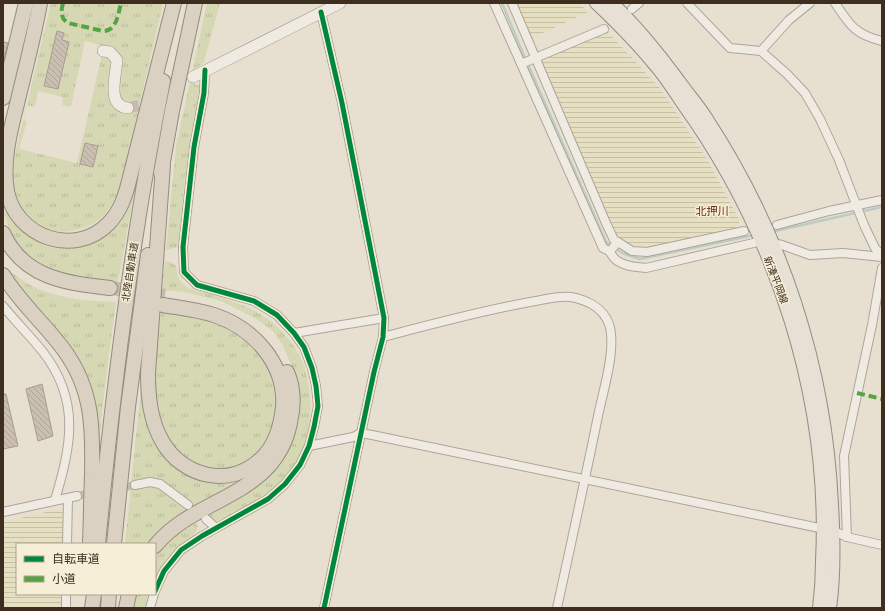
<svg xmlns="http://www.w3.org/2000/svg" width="885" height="611" font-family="'Roboto Serif','Noto Sans JP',serif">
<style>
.farmland{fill:url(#farmland-rules)}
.grass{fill:url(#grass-tufts);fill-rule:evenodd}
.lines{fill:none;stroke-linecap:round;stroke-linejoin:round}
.stream{stroke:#bcccc2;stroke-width:2.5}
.building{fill:url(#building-back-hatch);stroke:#a89c90}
.street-tunnel{stroke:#c5bcae;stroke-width:8;stroke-dasharray:8 4;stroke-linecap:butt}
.secondary-tunnel{stroke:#c5bcae;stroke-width:11;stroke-dasharray:11 5.5;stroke-linecap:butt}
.highway-tunnel{stroke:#c5bcae;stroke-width:14;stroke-dasharray:14 7;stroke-linecap:butt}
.street-casing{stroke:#ada599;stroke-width:10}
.secondary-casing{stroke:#9c958a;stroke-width:12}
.primary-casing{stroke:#928b80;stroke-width:14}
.highway-casing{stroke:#928b80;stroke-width:16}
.street{stroke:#efebe3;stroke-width:8}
.secondary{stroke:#efebe3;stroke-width:11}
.primary{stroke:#e6e1d4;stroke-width:12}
.highway{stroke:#dad1c2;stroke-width:14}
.quiet{stroke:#54a441;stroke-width:4;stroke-dasharray:8 4;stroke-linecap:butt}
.cycleway-casing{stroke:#f7eed8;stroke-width:8}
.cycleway{stroke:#00873e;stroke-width:5}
.labels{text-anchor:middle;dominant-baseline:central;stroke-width:3;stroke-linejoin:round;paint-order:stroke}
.street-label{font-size:10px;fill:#3d2e20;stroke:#f7eed8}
.neighbourhood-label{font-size:11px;fill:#6b2e1e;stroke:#f7eed8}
</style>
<defs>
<pattern id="farmland-rules" width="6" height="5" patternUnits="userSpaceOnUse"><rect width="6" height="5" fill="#e6dfc2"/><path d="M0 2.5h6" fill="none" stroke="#c6c0a6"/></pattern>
<pattern id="grass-tufts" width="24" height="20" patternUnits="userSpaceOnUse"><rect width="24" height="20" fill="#d6d7b3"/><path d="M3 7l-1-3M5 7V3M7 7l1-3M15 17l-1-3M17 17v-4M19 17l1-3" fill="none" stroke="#b9b99a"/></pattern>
<pattern id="building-back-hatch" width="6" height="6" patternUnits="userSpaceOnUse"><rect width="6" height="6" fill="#cbbfb2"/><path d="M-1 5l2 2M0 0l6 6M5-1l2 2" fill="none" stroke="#afa499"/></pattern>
</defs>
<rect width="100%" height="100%" fill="#e7e0d1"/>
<g class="farmland">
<path d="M516 3H579L588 12 532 38Z"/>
<path d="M608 32 660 88 707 159 740 221 735 228 646 250 631 247 620 239 612 230 541 60Z"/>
<path d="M63 508 65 522 64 544H17V594H63V608H3V522Z"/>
</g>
<g class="grass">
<path d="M51 3H163L121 185C109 213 102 225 71 231 42 236 18 212 14 184 11 161 20 135 25 113 34 76 42 39 51 3ZM57 31 64 33 62 40 69 42 58 89 44 86ZM85 41 104 46 77 163 19 149 27 121 24 120 27 105 35 107 38 91 63 97 62 105 71 107ZM85 143 98 146 93 167 81 164Z"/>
<path d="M207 3H220L204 62 192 72Z"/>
<path d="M190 82 200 86 190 139 184 185 178 247 166 250 176 146Z"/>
<path d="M135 186 118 283C66 273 21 274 4 213L9 212 17 223 88 243Z"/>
<path d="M165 261 171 262 176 266C177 272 178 278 182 283 189 291 203 292 213 295 235 302 258 309 275 325 282 331 289 339 294 346 316 377 316 436 294 467 278 492 243 513 215 521L208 516 250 491 265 479 276 467 296 381 291 364 282 344 272 330 255 318 221 301 184 292 162 290Z"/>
<path d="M6 268C15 275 24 282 34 287 59 299 89 301 116 302L105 385 99 443 94 404 4 270Z"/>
<path d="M161 313C188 313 226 320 246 339 250 342 253 347 257 350 269 364 274 383 275 400 276 414 274 430 266 442 257 456 239 469 222 470 202 472 181 456 170 442 162 431 156 397 155 383 154 360 158 336 161 313Z"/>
<path d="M143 366 146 404 180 470 193 477 203 481 237 480 239 483 150 544H125Z"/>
<path d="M196 523 198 526C195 538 188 538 179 546 169 554 160 567 155 579 155 573 153 562 156 557 162 543 184 530 196 523Z"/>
<path d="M136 594H148L145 608H132Z"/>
</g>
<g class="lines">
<g class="stream">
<path d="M502 3 522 51 606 242 622 253 640 259 754 235"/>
<path d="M771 232 882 207"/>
</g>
</g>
<g class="building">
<path d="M57 31 64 33 62 40 69 42 58 89 44 86Z"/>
<path d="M3 42 8 43 4 59H3Z"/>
<path d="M85 143 98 146 93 167 80 164Z"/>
<path d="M42 384 53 436 38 441 26 389Z"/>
<path d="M3 394H6L18 446 3 449Z"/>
</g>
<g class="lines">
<path class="street-tunnel" d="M77 496 135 485"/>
<path class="secondary-tunnel" d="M128 108 140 105 154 98"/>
<path class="highway-tunnel" d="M110 288 165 296"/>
<defs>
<g id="street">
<path d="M494 3 603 248C613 252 609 253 615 259 622 266 636 267 646 268L762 241 782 245 810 255 843 253 882 257"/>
<path d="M512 3 606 223 614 240 618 242 610 251"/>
<path d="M687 3 730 48 761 51 787 74 805 93 820 119 839 160 864 225 875 248 882 256"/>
<path d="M835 3C849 24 855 35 882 41"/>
<path d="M632 9 639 3"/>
<path d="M321 12 342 103 384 318 383 337 374 372 324 608"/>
<path d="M761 51 789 20 810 3"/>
<path d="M521 64 604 29"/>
<path d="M777 225 829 211 882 200"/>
<path d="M618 242 632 251 647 252 744 231"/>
<path d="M3 306C16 322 31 337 43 352 81 401 71 446 55 500"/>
<path d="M294 333 384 318"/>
<path d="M383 337C432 324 480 311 530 302 543 300 558 295 571 297 587 300 603 308 609 324 617 348 603 391 598 416 585 480 571 544 557 608"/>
<path d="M309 446 353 437 361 433 372 435 834 531 847 537 882 545"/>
<path d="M135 485 150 482 160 484 188 505"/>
<path d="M3 512 77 496"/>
<path d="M206 519 216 528"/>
<path d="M847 537 844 456 872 325 882 268"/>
<path d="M67 544 68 498"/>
<path d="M155 591 164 571 181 550 202 536 268 499 285 484 300 465 309 446 314 427 318 406 316 386 312 368 304 347 294 333 277 315 254 301 197 285 184 272 183 247 194 147 204 93 205 70"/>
<path d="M66 608V594"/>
<path d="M150 608 154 594"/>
</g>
<g id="secondary">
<path d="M103 51 110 52 117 60C116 76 106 106 128 108"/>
<path d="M193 77 340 3"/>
</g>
<g id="primary">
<path d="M596 3C616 22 636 42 654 64 665 76 674 91 683 104 777 235 830 400 822 561 822 577 821 592 819 608"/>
<path d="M612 3C637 26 659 54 679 81 688 94 699 106 707 119 782 234 826 367 832 505 834 539 835 574 830 608"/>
</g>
<g id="highway">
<path d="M40 3C34 37 25 70 17 104 10 132 2 162 7 191 16 237 74 258 108 224 121 211 126 194 130 177L174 3"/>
<path d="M3 98 26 3"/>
<path d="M163 165 148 373C148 396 150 420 162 441 182 477 230 489 261 459 275 446 281 426 283 407 286 363 253 328 214 315 198 310 180 308 163 305"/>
<path d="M161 173 172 111 195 3"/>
<path d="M3 233C23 278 66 283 110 288"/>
<path d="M3 275C20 303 45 324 64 350 93 390 93 428 92 475 91 497 91 519 90 542"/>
<path d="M98 544C113 389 132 234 163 81"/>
<path d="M114 544 128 407 148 255"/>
<path d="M155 546C195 496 275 498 290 423 294 406 294 388 287 372"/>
<path d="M92 608 94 594"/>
<path d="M108 608 109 594"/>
<path d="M126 608 129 594"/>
</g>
</defs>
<use href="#street" class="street-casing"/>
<use href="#secondary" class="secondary-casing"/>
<use href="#primary" class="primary-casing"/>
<use href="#highway" class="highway-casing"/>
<use href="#street" class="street"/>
<use href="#secondary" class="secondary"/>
<use href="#primary" class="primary"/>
<use href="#highway" class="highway"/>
<g class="quiet">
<path d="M63 3C61 11 60 18 68 23L103 31C117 31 118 14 121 3"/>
<path d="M857 393 882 399"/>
</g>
<defs>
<g id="cycleway">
<path d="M321 12 342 103 384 318 383 337 374 372 324 608"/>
<path d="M155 591 164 571 181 550 202 536 268 499 285 484 300 465 309 446 314 427 318 406 316 386 312 368 304 347 294 333 277 315 254 301 197 285 184 272 183 247 194 147 204 93 205 70"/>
</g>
</defs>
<use href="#cycleway" class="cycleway-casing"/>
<use href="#cycleway" class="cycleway"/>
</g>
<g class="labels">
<g class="street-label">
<text transform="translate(130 272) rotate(-81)">北陸自動車道</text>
<text transform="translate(776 280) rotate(69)">新湊平岡線</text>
</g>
<g class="neighbourhood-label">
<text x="712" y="211">北押川</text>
</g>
</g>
<rect width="885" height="611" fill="none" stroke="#3d2e20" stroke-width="8"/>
<rect x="16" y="543" width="140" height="52" fill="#f7eed8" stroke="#ada18e"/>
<rect x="24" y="556" width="20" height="6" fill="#00873e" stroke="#ada18e"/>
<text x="52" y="563" font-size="12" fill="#3d2e20">自転車道</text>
<rect x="24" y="576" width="20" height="6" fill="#54a441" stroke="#ada18e"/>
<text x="52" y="583" font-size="12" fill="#3d2e20">小道</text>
</svg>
